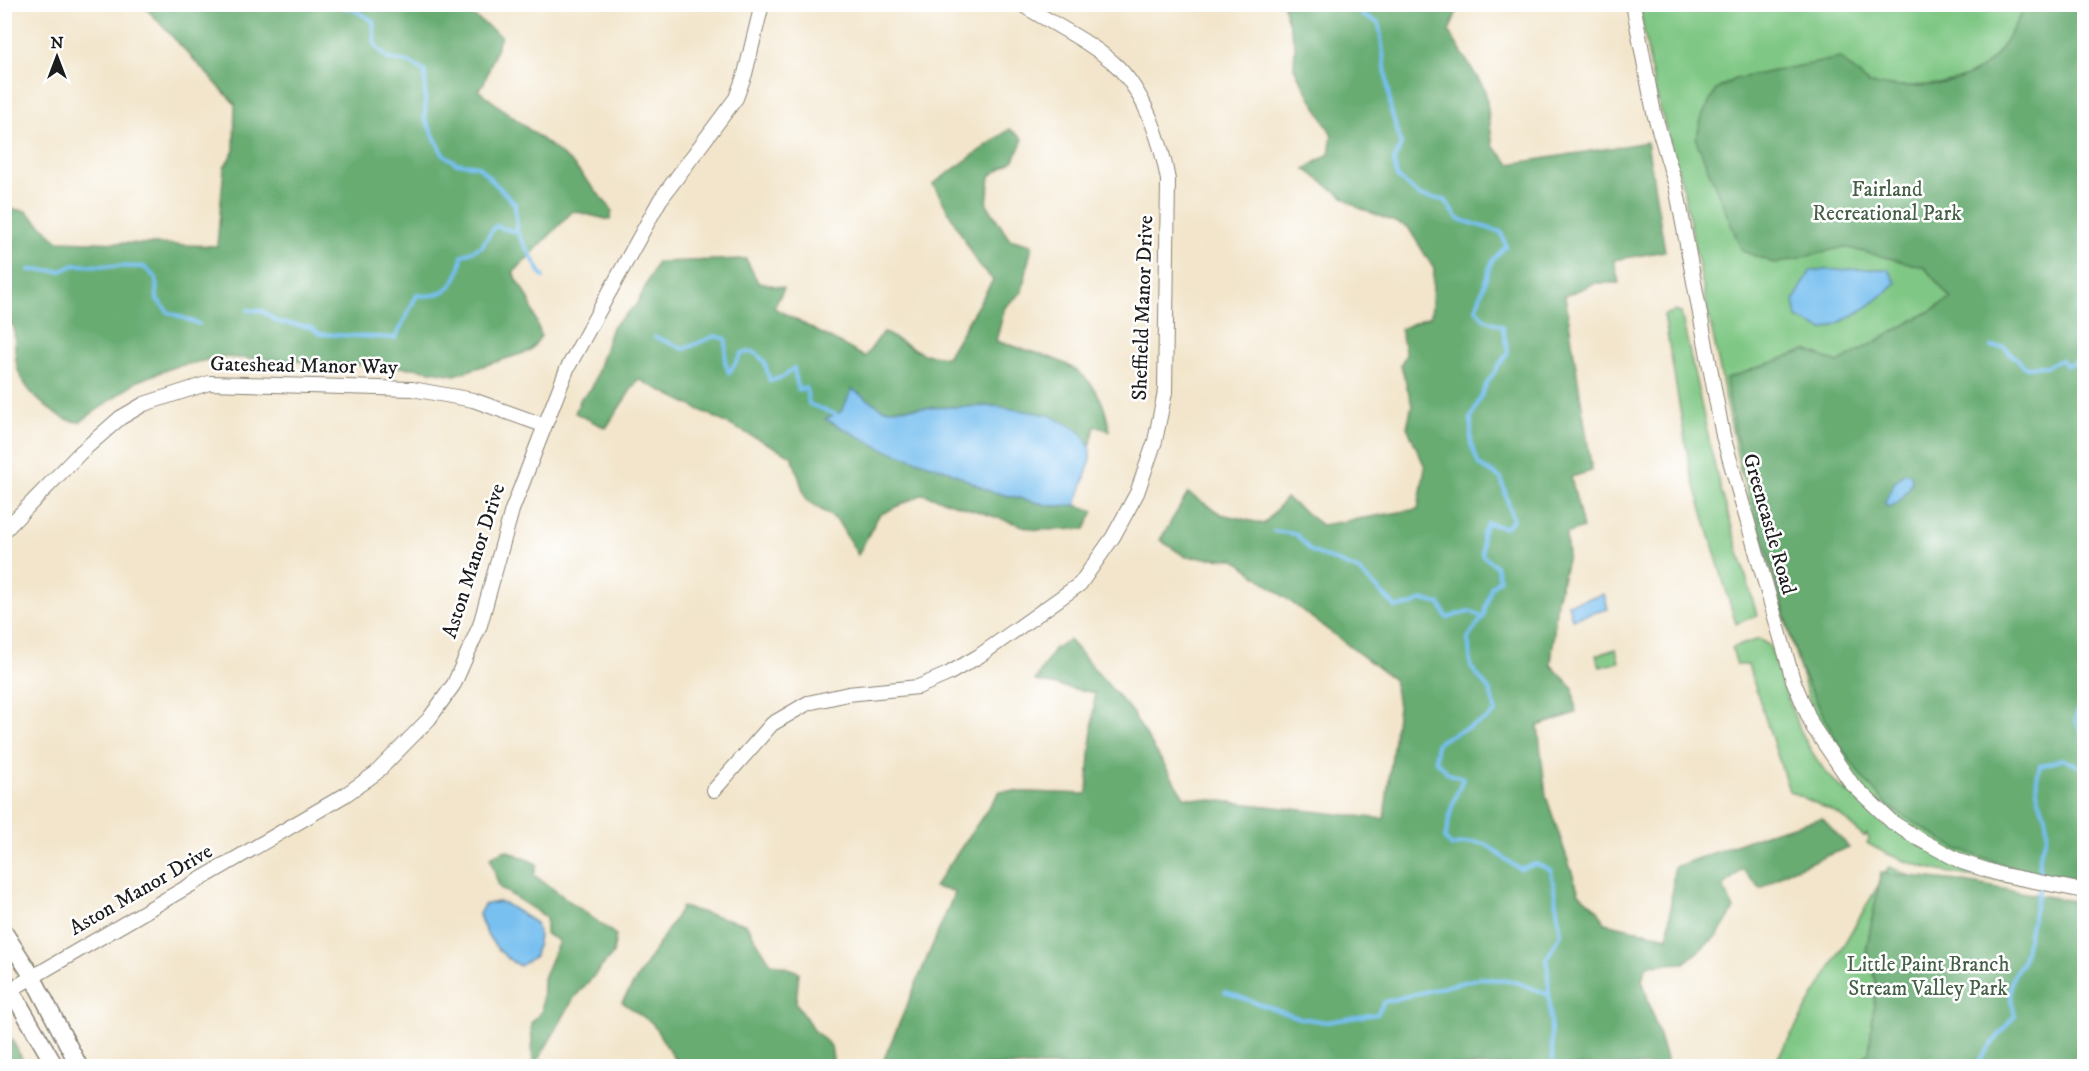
<svg xmlns="http://www.w3.org/2000/svg" width="2089" height="1071" font-family="'IM FELL DW Pica',serif">
<style>
.green{fill:#7fc784;stroke:#4e7250;stroke-width:1.5}
.forest{fill:#67ac72;stroke:#426447;stroke-width:1.5}
.water{fill:#78c0f0;stroke:#4a6e86;stroke-width:1.5}
.lines{fill:none;stroke-linecap:round;stroke-linejoin:round}
.stream{stroke:#78c0f0;stroke-width:4}
.tertiary-casing{stroke:#878074;stroke-width:16}
.secondary-casing{stroke:#878074;stroke-width:19}
.tertiary{stroke:#fff;stroke-width:14}
.secondary{stroke:#fff;stroke-width:16}
.labels{text-anchor:middle;dominant-baseline:central;stroke-width:5;stroke-linejoin:round;paint-order:stroke}
.park-label{font-size:21px;fill:#446046;stroke:#fff}
.street-label{font-size:21px;fill:#1c1c1c;stroke:#fff}
</style>
<rect width="100%" height="100%" fill="#fff"/>
<filter id="ink" filterUnits="userSpaceOnUse"><feTurbulence type="fractalNoise" baseFrequency=".0167" numOctaves="2"/><feDisplacementMap in="SourceGraphic" scale="12" xChannelSelector="R" yChannelSelector="G"/><feConvolveMatrix kernelMatrix="1 2 1 2 8 2 1 2 1" color-interpolation-filters="sRGB"/></filter>
<filter id="wash" filterUnits="userSpaceOnUse"><feTurbulence type="fractalNoise" baseFrequency=".008" numOctaves="4" result="noise"/><feDisplacementMap in="SourceGraphic" scale="24" xChannelSelector="R" yChannelSelector="G"/><feGaussianBlur stdDeviation="1.35" result="paint"/><feColorMatrix in="noise" values="0 0 0 0 0 0 0 0 0 0 0 0 0 0 0 0 0 1.4 0 .05"/><feComposite in="paint" operator="in"/></filter>
<g filter="url(#wash)">
<rect width="100%" height="100%" fill="#f2e5cb"/>
<g class="green">
<path d="M1639 5H2084V891C2012 878 1931 882 1867 843L1869 839 1867 834 1864 837 1839 814 1789 791 1748 665H1737L1732 648 1759 639 1770 646C1788 699 1803 760 1849 794L1814 716 1740 469 1683 188 1655 91Z"/>
<path d="M1675 311 1681 313 1716 472 1757 615 1736 624 1690 469 1664 315Z"/>
<path d="M1616 649 1619 662 1600 667 1596 655Z"/>
<path d="M1889 867 1928 883 2084 1066H1773Z"/>
</g>
<g class="forest">
<path d="M457 4 501 36 484 83 478 90 571 162 612 210 610 220 573 211 513 273 529 299 541 336 530 351 455 375 414 368 222 357 174 367 138 381 80 422C59 422 27 394 19 373 14 360 15 340 14 326L5 323V208L26 211 58 241 217 246 224 167 234 151 235 104 143 5Z"/>
<path d="M1283 5H1456L1457 11 1449 32 1485 90 1493 146 1510 164 1647 142 1665 251 1614 260 1619 283H1595L1565 296 1592 471 1571 477 1583 528 1566 534 1568 556 1557 600 1551 665 1573 688 1576 713 1538 726 1546 796 1579 893 1598 910 1605 923 1668 937 1674 867 1768 833 1822 818 1849 847 1786 872 1761 889 1742 869 1723 887 1734 909 1718 935 1684 963 1647 965 1642 979 1668 1066H881L955 892 934 887 1000 791 1087 794 1095 693 1035 681 1054 649 1069 640 1131 711 1184 797 1384 819 1398 707 1394 680 1234 559 1186 557 1160 540 1188 493 1221 514 1264 524 1286 498 1322 525 1418 509 1425 467 1407 427 1412 405 1401 365 1406 354 1400 329 1431 316 1434 269 1408 227 1357 207 1305 169 1329 154 1332 135 1294 68 1295 45Z"/>
<path d="M2026 5H2084V880L2014 868 1957 849 1889 807 1861 776 1834 737 1799 666 1736 436 1726 379 1806 350 1838 363 1951 299 1924 267 1844 247 1776 264 1742 251 1696 140 1702 116 1716 90 1734 79 1840 58 1869 84C1910 88 1970 90 1998 52 2009 37 2017 20 2026 5Z"/>
<path d="M1010 129 1023 139 1014 160 990 176 987 204 1009 239 1032 245 1022 292 1005 307 996 341C1053 359 1099 361 1110 431L1095 426 1090 447 1079 430 994 406 883 409 949 471 989 491 1052 506 1076 505 1094 511 1085 529 1036 530 923 494 879 515 858 555 837 520 806 500 792 456 638 379 606 428 575 413 581 398 592 388 612 327 637 304 657 262 746 259 758 282 784 288 774 308 865 357 883 332 923 354 947 357 993 280 978 264 933 184Z"/>
<path d="M506 850 537 864 534 875 616 935 613 954 574 998 535 1066H533L531 1023 542 1011 543 978 559 941 546 934V917L499 887 490 857Z"/>
<path d="M1881 873 1959 881 2084 903V1066H1854L1869 1052 1876 983 1866 951Z"/>
<path d="M682 907 746 924 770 962 799 972 796 1003 813 1029 831 1046 834 1066H679L652 1023 622 1002Z"/>
<path d="M4 1027H5L26 1066H5Z"/>
</g>
<g class="water">
<path d="M1888 269 1896 283C1874 305 1851 318 1823 330L1797 318 1794 300 1811 270Z"/>
<path d="M852 389 883 409 994 406 1049 415 1079 430 1090 447V462L1076 505 1052 506 989 491 949 471 883 449 825 419 842 411Z"/>
<path d="M1905 472 1911 474C1915 485 1899 506 1887 507L1885 502 1893 484Z"/>
<path d="M1604 594 1608 609 1572 619 1568 604Z"/>
<path d="M497 902 504 903 536 923 539 936 535 956 520 966C501 957 484 935 479 914L484 905Z"/>
</g>
<g class="lines">
<g class="stream">
<path d="M334 4 353 9 373 21 375 45 388 59 409 62 425 72V119L443 154 456 163 478 166 515 204 517 232 543 277"/>
<path d="M1353 4 1363 16 1379 23 1391 111 1401 144 1394 162 1397 177 1420 196 1445 200 1458 219 1501 232 1506 246 1492 261 1476 309 1484 319 1502 326 1508 352 1487 383 1471 418V444L1479 465 1501 478 1513 520 1505 528 1488 523 1482 534V555L1496 566 1500 579 1491 587 1483 617 1468 638 1471 667 1490 691 1496 712C1479 728 1454 729 1436 744V761L1449 774 1463 778 1452 806 1445 839 1452 846C1495 835 1487 851 1520 869L1536 864 1551 870 1561 934 1547 958 1553 1066"/>
<path d="M29 270 61 271 74 265 144 267 156 278 157 299 168 312 199 324"/>
<path d="M248 310 262 311 278 322 310 327 320 334 395 338 417 295C445 299 459 284 462 256L482 246 495 226 517 232"/>
<path d="M655 337 684 349 715 336 726 339 725 362 729 373 742 353 754 352 764 361 770 381 783 377 794 368 798 390 806 388 809 404 835 414"/>
<path d="M1991 347H2004L2025 367 2046 366 2061 360 2066 365 2081 361 2084 364"/>
<path d="M1274 531 1296 534 1311 551 1358 570 1396 607 1412 605 1422 600 1440 604 1447 618 1469 611 1483 617"/>
<path d="M2084 705 2077 711 2076 721 2084 737"/>
<path d="M2040 879C2041 870 2038 859 2041 851 2042 844 2047 840 2047 833 2048 805 2029 799 2040 766L2062 759 2084 768"/>
<path d="M1225 992 1299 1018 1327 1022 1377 1014 1384 1002 1480 978 1516 982 1549 995"/>
<path d="M1979 1066 1981 1058 2015 1015C2009 995 2007 980 2022 964L2040 886"/>
</g>
</g>
</g>
<g filter="url(#ink)">
<g class="lines">
<defs>
<g id="tertiary">
<path d="M1633 4 1654 113 1676 186 1723 436 1793 680 1813 727 1852 784 1892 822 1917 838 1962 862 1999 874 2084 891"/>
<path d="M4 531 80 453 120 418 144 404 209 383 412 389 473 400 543 425"/>
<path d="M714 790 772 724 808 703 848 694 918 687 948 674 979 656 1080 584 1113 537 1137 493 1155 441 1165 392 1168 180C1161 141 1146 96 1118 67 1093 43 1051 23 1021 4"/>
<path d="M12 989 345 795 376 773 429 719 454 684 480 625 512 510 567 369 660 200 736 98 745 74 762 4"/>
</g>
<g id="secondary">
<path d="M4 932 32 976 79 1066"/>
<path d="M4 978 55 1066"/>
</g>
</defs>
<use href="#tertiary" class="tertiary-casing"/>
<use href="#secondary" class="secondary-casing"/>
<use href="#tertiary" class="tertiary"/>
<use href="#secondary" class="secondary"/>
</g>
</g>
<g class="labels">
<g class="park-label">
<text x="1887" y="190">Fairland<tspan x="1887" dy="24">Recreational Park</tspan></text>
<text x="1928" y="965">Little Paint Branch<tspan x="1928" dy="24">Stream Valley Park</tspan></text>
</g>
<g class="street-label">
<text transform="translate(1143 308) rotate(-88)">Sheffield Manor Drive</text>
<text transform="translate(304 366) rotate(1)">Gateshead Manor Way</text>
<text transform="translate(1769 524) rotate(74)">Greencastle Road</text>
<text transform="translate(474 561) rotate(-72)">Aston Manor Drive</text>
<text transform="translate(141 890) rotate(-30)">Aston Manor Drive</text>
</g>
</g>
<rect width="2089" height="1071" fill="none" stroke="#fff" stroke-width="24"/>
<g transform="translate(57 57)" stroke="#ffffff" stroke-width="4.5" paint-order="stroke">
<path d="M0-4.5L10 22L0 15L-10 22Z" fill="#1c1c1c"/>
<text y="-9" font-size="16" font-weight="bold" text-anchor="middle" fill="#1c1c1c">N</text>
</g>
</svg>
